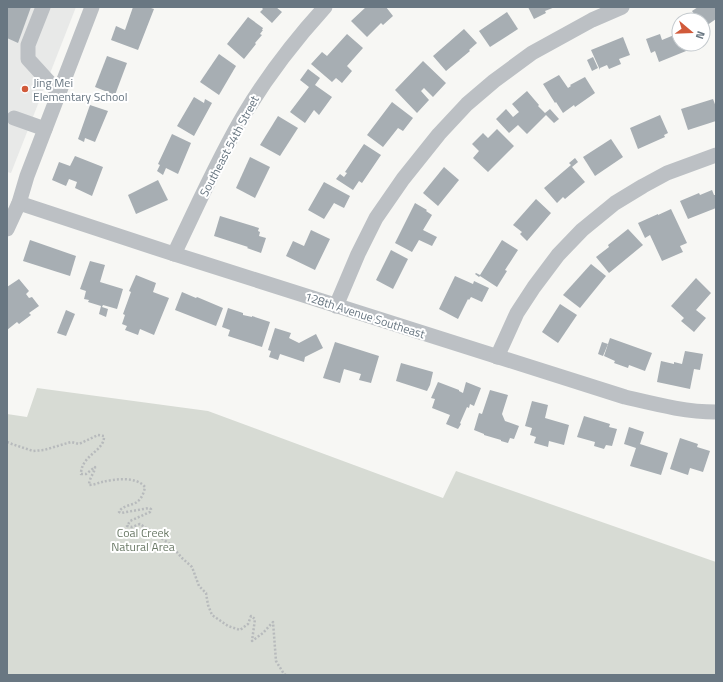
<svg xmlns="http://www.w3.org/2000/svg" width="723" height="682" font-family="'Titillium Web',sans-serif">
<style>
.built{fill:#e8e9e8}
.green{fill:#d7dbd4}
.building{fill:#a7aeb3}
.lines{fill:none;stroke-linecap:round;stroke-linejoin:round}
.path{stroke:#b7babc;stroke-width:2.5;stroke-dasharray:2 2;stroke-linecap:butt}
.minor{stroke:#bcc0c4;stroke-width:15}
.poi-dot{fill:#d15a3a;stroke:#fff;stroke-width:1.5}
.labels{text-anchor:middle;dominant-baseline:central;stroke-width:4;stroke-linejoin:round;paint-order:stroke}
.poi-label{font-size:12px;fill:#697782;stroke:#fff;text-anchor:start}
.street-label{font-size:12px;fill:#697782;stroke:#fff}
.park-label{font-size:12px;fill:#6b7a67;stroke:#fff}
</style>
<rect width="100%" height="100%" fill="#f7f7f4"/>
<path class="built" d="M7 7H76L11 173 7 172Z"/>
<path class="green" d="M37 388 208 411 443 498 456 471 716 562V675H7V414L27 417Z"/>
<g class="building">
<path d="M7 7H31L18 43 7 38Z"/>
<path d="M133 7H148L154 9 138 50 111 40 116 26 125 30Z"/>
<path d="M261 7H276L282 12 272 23 260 12 263 9Z"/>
<path d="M366 7H386L393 16 383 25 381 23 367 37 351 21Z"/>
<path d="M528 7H555L545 11 546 13 534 19Z"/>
<path d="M698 7H716V19L703 28V20H698L692 11Z"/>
<path d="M507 12 518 29 490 47 479 31Z"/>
<path d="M248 17 263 28 262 30H263L260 34 262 35 255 43 256 44 244 59 227 44Z"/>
<path d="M464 29 477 43 469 50 470 51 446 71 433 56Z"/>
<path d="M679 33V44H689L691 49 659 62 655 51 651 53 646 39 660 34 662 40Z"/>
<path d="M347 34 363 48 347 66 352 71 342 83 336 78 332 82 311 64 322 52 327 56Z"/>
<path d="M623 37 630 55 619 59 621 64 609 69 607 65 600 68V70L591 50Z"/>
<path d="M219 54 236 66 219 95 200 82Z"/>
<path d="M107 56 127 63 115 95 95 87Z"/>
<path d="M593 57 598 68 592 71 587 60Z"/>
<path d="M423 61 446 83 433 97 424 88 421 91 429 100 417 113 395 90Z"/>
<path d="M308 69 320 78 315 85 332 97 319 115 314 110 305 123 290 112 309 87 300 80Z"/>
<path d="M559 75 568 88 571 86 570 85 585 77 595 93 575 107 574 105 563 113 556 102 555 103 543 84Z"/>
<path d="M527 91 539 105 538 106 545 113 550 109 559 119 554 123 546 115 527 134 518 125 509 133 496 119 506 109 513 117 519 112 512 104Z"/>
<path d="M194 97 204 103 205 99 212 103 194 136 177 126Z"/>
<path d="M713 99 716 107V121L688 130 681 109Z"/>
<path d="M392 102 413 118 403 131 398 128 383 147 367 135Z"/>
<path d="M90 105 108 111 95 142 85 138 84 142 78 139Z"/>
<path d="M660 115 668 133 664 135 665 137 638 149 630 128Z"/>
<path d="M278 116 298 128 280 156 260 145Z"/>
<path d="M497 129 514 146 488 172 473 158 479 151 472 144 483 133 488 138Z"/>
<path d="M172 134 191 143 178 174 166 168 163 175 157 171 160 165 158 164Z"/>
<path d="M611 139 623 157 595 176 583 157Z"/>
<path d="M364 144 381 155 362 183 359 181 353 190 336 179 340 174 344 177 347 173 345 172Z"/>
<path d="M75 156 103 167 92 196 75 188 77 182 69 179 66 186 52 180 59 162 70 166Z"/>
<path d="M250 157 270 167 255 198 236 188Z"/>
<path d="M575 158 578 162 572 167 585 182 565 199 563 197 557 203 544 188 571 165 569 163Z"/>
<path d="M444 167 459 180 438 206 423 193Z"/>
<path d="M158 180 168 200 136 214 128 195Z"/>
<path d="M324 182 350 196 344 208 334 203 324 219 308 210Z"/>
<path d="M712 190 714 195H715L716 196V208L688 219 680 201 699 193 700 195Z"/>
<path d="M536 199 551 213 527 241 520 234 522 232 513 225Z"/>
<path d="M415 203 427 210 426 211 432 215 423 230 437 237 432 246 419 240 412 252 395 243Z"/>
<path d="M671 209 687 243 680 246 683 252 662 261 650 235 645 238 638 223 658 214V215Z"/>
<path d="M220 216 259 228 258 231 260 232 259 236 266 238 261 253 247 248 248 247 214 236Z"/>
<path d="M628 229 643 245 609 273 596 257 609 247 608 245Z"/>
<path d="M311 230 330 239 315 270 286 256 293 241 304 246Z"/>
<path d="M30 240 76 256 70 276 23 261Z"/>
<path d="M502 240 518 250 505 270 507 271 497 287 480 276 479 277 475 274 476 273 480 275Z"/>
<path d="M391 250 408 259 393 289 376 280Z"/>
<path d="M90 261 105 265 100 282 123 289 117 309 103 305 102 307 108 309 106 317 99 314 101 306 88 302 89 300 84 299 86 291 80 289Z"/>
<path d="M591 264 606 276 580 308 563 295Z"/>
<path d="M136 275 156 283 153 292 169 298 154 335 140 329 138 335 125 330 127 326 122 324 125 315 123 314 131 292 129 291Z"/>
<path d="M455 276 473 284 474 281 489 288 482 302 471 297 469 300 468 299 458 319 439 309Z"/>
<path d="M696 278 711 293 696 310 706 318 694 332 681 321 684 318 671 306Z"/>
<path d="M19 279 29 291 26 294 29 298 32 297 39 306 29 313 31 315 19 324 17 322 7 330V287Z"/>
<path d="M182 292 196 298 197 297 223 308 216 326 175 310Z"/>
<path d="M560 304 577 315 558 343 542 332Z"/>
<path d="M228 308 243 313V315L252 317V316L270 322 262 347 228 336 230 330 222 327Z"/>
<path d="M66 310 75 314 66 336 57 333Z"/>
<path d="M275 328 291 333 289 338 299 343 316 334 323 348 305 357 304 362 280 354 278 360 269 357 271 351 268 350Z"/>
<path d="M610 338 652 353 645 371 629 365 628 368 614 363 615 361 604 356Z"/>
<path d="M335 342 379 356 371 383 359 380 361 374 344 369 340 383 323 378Z"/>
<path d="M602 342 608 344 603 356 598 354Z"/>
<path d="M685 351 703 354 700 370 694 369 690 389 657 382 661 361 674 364V362L682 364Z"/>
<path d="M401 363 433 372 430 385 427 391 396 381Z"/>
<path d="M438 382 459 390V391L463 393 466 382 481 388 474 406 470 404 469 408 467 407 460 423 461 424 458 429 446 424 450 415 432 408 435 399 431 398Z"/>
<path d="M490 390 508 395 502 414 505 421 519 426 514 439 510 438 508 443 501 441V440L484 435V434L474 430 479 413 482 414Z"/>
<path d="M532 401 548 405 545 418 569 425 564 445 549 441 548 447 534 443 536 437 530 435 532 428 525 426Z"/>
<path d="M584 416 610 424 609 427 617 429 612 446 606 445 604 449 594 446 595 442 577 437Z"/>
<path d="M629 427 644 432 640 444 668 453 661 475 630 466 636 448 624 444Z"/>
<path d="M680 438 698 444 697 447 710 451 703 472 690 468 688 475 670 469Z"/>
</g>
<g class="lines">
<path class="path" d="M7 442 12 444 33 451 44 450 71 442 79 444 98 435 104 436C105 451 81 455 81 474H86L95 467C95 472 89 478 89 485 94 485 98 483 102 482 115 479 136 476 145 487 144 492 142 498 138 501 133 506 122 505 119 512L121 513 149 508 151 509 150 512 130 521 127 526 132 527 140 524 170 544 182 558 192 567 199 586 206 593 208 605 212 615 228 626 240 630 248 624 251 616 255 619 252 641 263 633 273 622 276 661 284 674 286 675"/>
<g class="minor">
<path d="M43 7 28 45V59L59 93"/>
<path d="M14 118 45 129"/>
<path d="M19 203 174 254 625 397C655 404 685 412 716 412"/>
<path d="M7 229 19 203 27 176 92 7"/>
<path d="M174 254C197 207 218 158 245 113 268 75 295 40 325 7"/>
<path d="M336 306 358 254 376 218 403 179 439 134 467 104 494 81 532 53 592 20 622 7"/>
<path d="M497 357 517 313 534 287 558 255 582 230 615 203 643 186 667 173 716 155"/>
</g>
</g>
<circle class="poi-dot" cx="25" cy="89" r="4"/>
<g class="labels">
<g class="poi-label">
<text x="33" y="82">Jing Mei<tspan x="33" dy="14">Elementary School</tspan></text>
</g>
<g class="street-label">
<text transform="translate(229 146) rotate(-62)">Southeast 54th Street</text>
<text transform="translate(365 315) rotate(18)">128th Avenue Southeast</text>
</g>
<g class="park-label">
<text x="143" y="532">Coal Creek<tspan x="143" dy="14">Natural Area</tspan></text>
</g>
</g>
<rect width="723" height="682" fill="none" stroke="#697782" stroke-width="16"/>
<g transform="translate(691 32) rotate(109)"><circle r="19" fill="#ffffff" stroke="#c3c9cd"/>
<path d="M0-3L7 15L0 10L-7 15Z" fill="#d15a3a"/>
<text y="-6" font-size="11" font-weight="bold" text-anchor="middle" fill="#697782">N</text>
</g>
</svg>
